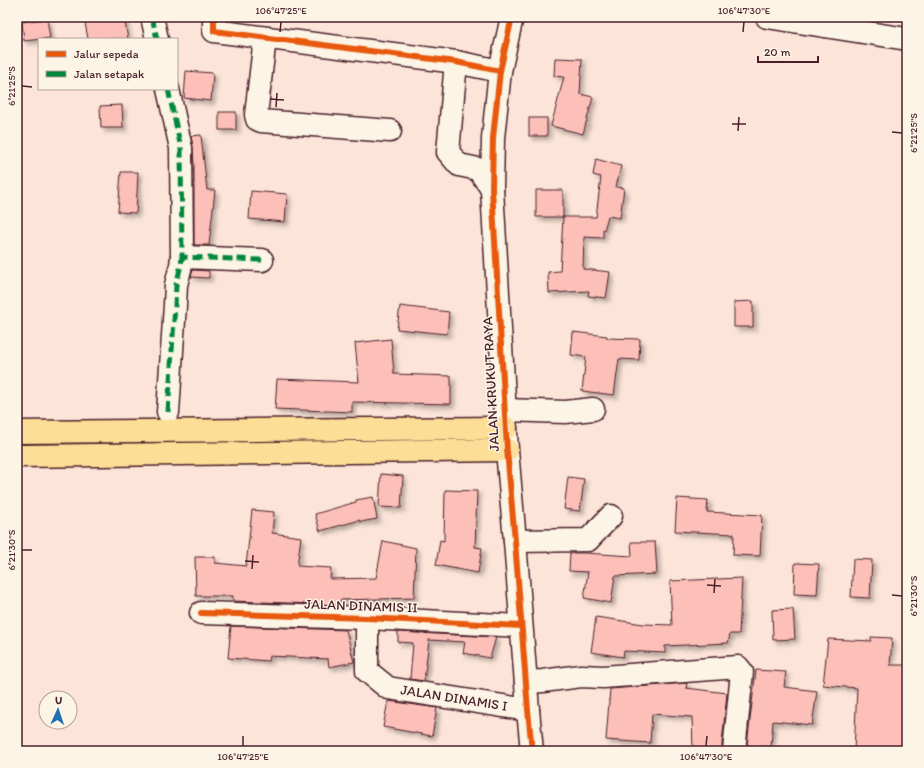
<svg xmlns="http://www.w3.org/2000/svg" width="924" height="768" font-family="Itim,sans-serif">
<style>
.building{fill:#fcc0b9;stroke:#4a1f2b;filter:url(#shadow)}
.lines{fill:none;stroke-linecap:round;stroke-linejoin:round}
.street-casing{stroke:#4a1f2b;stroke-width:25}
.secondary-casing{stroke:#4a1f2b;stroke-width:25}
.highway-casing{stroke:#4a1f2b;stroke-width:25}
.street{stroke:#fcf5e5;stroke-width:22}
.secondary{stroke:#fcf5e5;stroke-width:22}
.highway{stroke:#fdde96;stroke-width:22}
.quiet{stroke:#00873e;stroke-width:5;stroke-dasharray:10 5;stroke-linecap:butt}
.cycleway-casing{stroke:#fcf5e5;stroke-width:8}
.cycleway{stroke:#e8590c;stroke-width:6}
.ticks{fill:none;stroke:#4a1f2b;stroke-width:1.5}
.labels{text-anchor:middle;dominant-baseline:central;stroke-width:3;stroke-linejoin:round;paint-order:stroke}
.street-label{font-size:14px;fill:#4a1f2b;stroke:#fcf5e5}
.neatline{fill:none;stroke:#4a1f2b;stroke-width:1.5}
.ticks-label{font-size:10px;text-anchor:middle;fill:#4a1f2b}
</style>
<defs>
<filter id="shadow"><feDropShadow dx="3.5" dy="3.5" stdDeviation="2" flood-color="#0004"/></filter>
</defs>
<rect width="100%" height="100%" fill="#fce5d8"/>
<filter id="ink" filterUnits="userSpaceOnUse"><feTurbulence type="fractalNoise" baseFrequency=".025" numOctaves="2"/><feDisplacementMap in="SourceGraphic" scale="8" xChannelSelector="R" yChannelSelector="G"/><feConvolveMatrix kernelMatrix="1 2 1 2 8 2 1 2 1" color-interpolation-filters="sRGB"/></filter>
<g filter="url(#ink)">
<g class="building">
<path d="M84 17H124L128 39H88Z"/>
<path d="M47 19 50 38 24 41 22 22Z"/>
<path d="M555 58 582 59 580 94 593 97 583 134 551 126 564 77 554 76Z"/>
<path d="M186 71 213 73 211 101 184 98Z"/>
<path d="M122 105 123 128H101L100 106Z"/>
<rect x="219" y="112" width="17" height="18"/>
<rect x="529" y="118" width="18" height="18"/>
<path d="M201 135 207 190H215L209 245H194V165L193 148 191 136Z"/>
<path d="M596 159 621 166 616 187 624 188 620 218 608 216 604 230 603 229V238L584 237 583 269 610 272 606 298 588 296 589 291 549 293 548 272 560 271 563 217H536V190H563V217H596L601 177 593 175Z"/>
<path d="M121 172H138L136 213 118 212Z"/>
<path d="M251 191 287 194 285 222 249 219Z"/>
<path d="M193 270 209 271V278L191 277Z"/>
<path d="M753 301V327H734V302Z"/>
<path d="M400 306 449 312 447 334 397 329Z"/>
<path d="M573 332 607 336V338L640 339 639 360 619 359 614 395 582 391 586 357 571 355Z"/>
<path d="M391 339 394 374 451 376V404L352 402V412L275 409 277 379 359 382 355 343Z"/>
<path d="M381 474 403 476 401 508 379 507Z"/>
<path d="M568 477 584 479 580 511 564 509Z"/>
<path d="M445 490 477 491 475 547 482 548 478 573 436 565 440 540 444 541Z"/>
<path d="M373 497 377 519 360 522V520L320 531 315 514 356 502V500Z"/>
<path d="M677 498 708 500 707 512 762 515 760 556 733 555 734 534 675 531Z"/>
<path d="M252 510 274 512 272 533 301 537 297 566 331 568 330 579 376 578 383 541 416 548 414 598 340 600 341 605 233 601V596H196L195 557H215V563L246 566Z"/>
<path d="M631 542H655L657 574 615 576 611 603 584 598 588 572 569 571 570 553H585L632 556Z"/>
<path d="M853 559 872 560 870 598 851 597Z"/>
<path d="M795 563 819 564 817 595 794 594Z"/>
<path d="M742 578 739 634H730L728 643 665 646V653L624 651 623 657 591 652 596 617 643 624 672 625 670 581Z"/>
<path d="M793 609 795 639 773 640 772 610Z"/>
<path d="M231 626 346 630 354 662 329 667 328 659 270 656 269 661 228 658Z"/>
<path d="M398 632 496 637 490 658 463 653 465 642 429 640 424 681 410 679 413 643 398 642Z"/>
<path d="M871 637 892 638 890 665H907V751H854L857 688 823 685 828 639 871 641Z"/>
<path d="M756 670 786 672 784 687 817 691 812 725 773 721 771 747 747 745Z"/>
<path d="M687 683 686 688 727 693 722 743V751H693L692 717 652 714 650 743 606 740 610 689Z"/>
<path d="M388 701 437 708 432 736 383 727Z"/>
</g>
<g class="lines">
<defs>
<g id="street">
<path d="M152 17 157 39"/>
<path d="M214 17V31L456 62 500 71"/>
<path d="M767 17 907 39"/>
<path d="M265 38 256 115 257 119 261 121 390 131"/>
<path d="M456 62 448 152 459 165 478 169 492 189"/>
<path d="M168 89 181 148 182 257 262 260"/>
<path d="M505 410 565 412 593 409"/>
<path d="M168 412 175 305 176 285 181 265 182 257"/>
<path d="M515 541 588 540 611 516"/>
<path d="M201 613 367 618 521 626"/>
<path d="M367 618V671L388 688 528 710"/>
<path d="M526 682 543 681 581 676 603 677 738 667 742 672 734 751"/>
</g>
<path id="secondary" d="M512 17 500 71 493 138 492 189 507 450 515 541 528 710 532 751"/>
<g id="highway">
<path d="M17 432 506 428"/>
<path d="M17 456 507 450"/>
</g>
</defs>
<use href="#street" class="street-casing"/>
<use href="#secondary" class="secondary-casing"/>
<use href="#highway" class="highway-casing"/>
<use href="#street" class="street"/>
<use href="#secondary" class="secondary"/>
<use href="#highway" class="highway"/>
<g class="quiet">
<path d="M152 17 157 39"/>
<path d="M168 89 181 148 182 257 262 260"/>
<path d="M168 412 175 305 176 285 181 265 182 257"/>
</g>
<defs>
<g id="cycleway">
<path d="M214 17V31L456 62 500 71"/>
<path d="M512 17 500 71 493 138 492 189 507 450 515 541 528 710 532 751"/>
<path d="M201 613 367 618 521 626"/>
</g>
</defs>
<use href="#cycleway" class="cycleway-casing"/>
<use href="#cycleway" class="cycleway"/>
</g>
</g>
<path class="ticks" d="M280 32 281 22M743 32 744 22M22 86 32 87M270 99 284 100M276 107 277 93M732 124H746M738 131 739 117M892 132 902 133M22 550H32M245 561 259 562M252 569 253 555M707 585 721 586M714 593 715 579M892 595 902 596M243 746V736M706 746 707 736"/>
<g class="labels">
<g class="street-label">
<text transform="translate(491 384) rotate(-93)">JALAN KRUKUT RAYA</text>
<text transform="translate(361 606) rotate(2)">JALAN DINAMIS II</text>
<text transform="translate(454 698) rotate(9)">JALAN DINAMIS I</text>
</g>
</g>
<rect width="924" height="768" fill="none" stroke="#fcf5e5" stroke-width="44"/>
<rect x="38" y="38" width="140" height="52" fill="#fcf5e5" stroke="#b59f9b"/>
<rect x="46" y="51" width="20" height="6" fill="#e8590c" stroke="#b59f9b"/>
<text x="74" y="58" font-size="12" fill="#4a1f2b">Jalur sepeda</text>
<rect x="46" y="71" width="20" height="6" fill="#00873e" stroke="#b59f9b"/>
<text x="74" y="78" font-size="12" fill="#4a1f2b">Jalan setapak</text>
<g transform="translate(58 710) rotate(3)"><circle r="19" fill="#fcf5e5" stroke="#b59f9b"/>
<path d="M0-3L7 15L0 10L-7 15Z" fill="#1f6fb2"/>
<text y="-6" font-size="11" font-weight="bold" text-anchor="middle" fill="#4a1f2b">U</text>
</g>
<path d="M758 56v6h60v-6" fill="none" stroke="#4a1f2b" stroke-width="2"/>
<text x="764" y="56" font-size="12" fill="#4a1f2b" stroke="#fcf5e5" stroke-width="3" paint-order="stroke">20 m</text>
<rect x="22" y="22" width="880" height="724" class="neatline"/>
<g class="ticks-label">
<text x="281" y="14">106°47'25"E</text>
<text x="744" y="14">106°47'30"E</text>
<text transform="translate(11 86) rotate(-90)" y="4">6°21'25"S</text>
<text transform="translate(913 133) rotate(-90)" y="4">6°21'25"S</text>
<text transform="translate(11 550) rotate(-90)" y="4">6°21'30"S</text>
<text transform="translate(913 596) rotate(-90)" y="4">6°21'30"S</text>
<text x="243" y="760">106°47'25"E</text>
<text x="706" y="760">106°47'30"E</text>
</g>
</svg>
